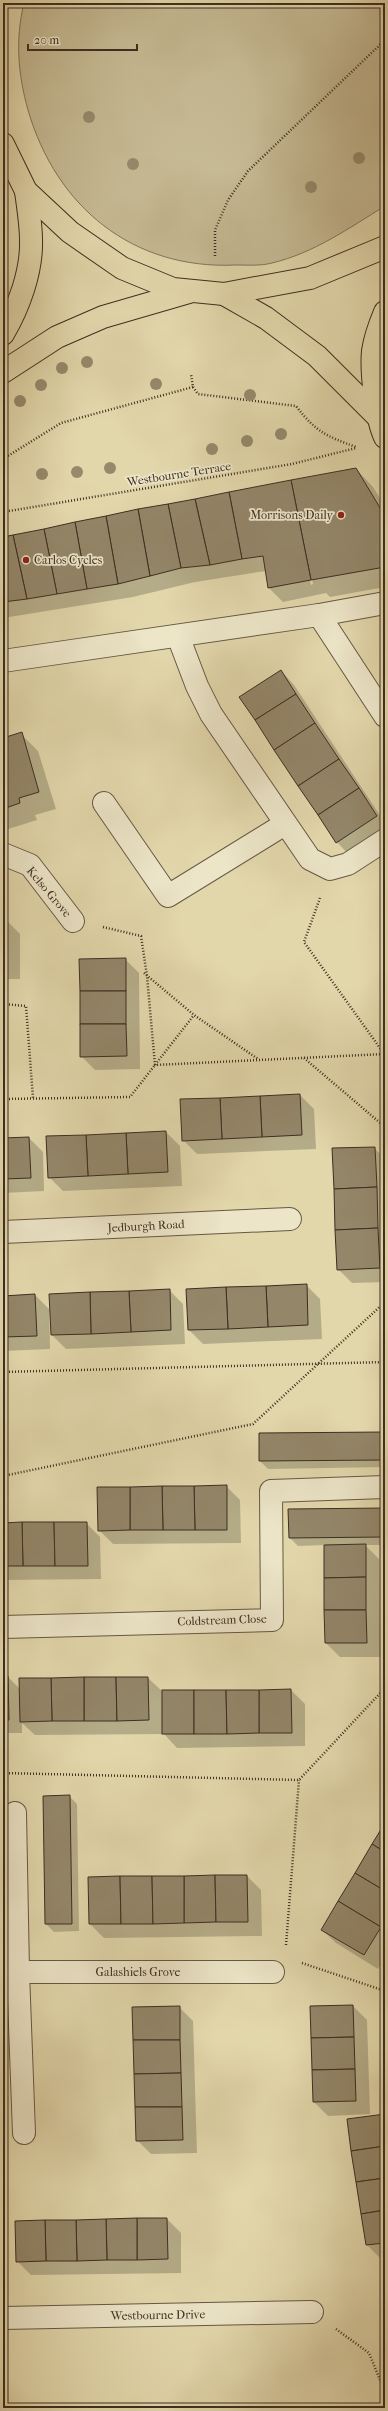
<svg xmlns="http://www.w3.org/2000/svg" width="388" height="2411" font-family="'IM FELL French Canon',serif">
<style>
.green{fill:#c6ba94;stroke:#82745a}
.shadow{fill:#0003;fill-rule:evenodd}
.building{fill:#938669;stroke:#3d2e21}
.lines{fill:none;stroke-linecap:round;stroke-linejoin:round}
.minor-casing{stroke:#665844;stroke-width:24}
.major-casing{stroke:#3d2e21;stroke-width:24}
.path{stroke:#3d2e21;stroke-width:2.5;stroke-dasharray:1 2;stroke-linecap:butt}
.minor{stroke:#ece5c8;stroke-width:22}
.major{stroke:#e2d7ab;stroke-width:22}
.tree{fill:#96896c}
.poi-dot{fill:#8f2418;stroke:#ece5c8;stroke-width:1.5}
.labels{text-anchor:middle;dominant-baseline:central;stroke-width:3.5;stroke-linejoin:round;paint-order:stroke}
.street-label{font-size:12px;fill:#3d2e21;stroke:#ece5c8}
.poi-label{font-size:12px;fill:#3d2e21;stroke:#ece5c8;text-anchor:end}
</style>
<rect width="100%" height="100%" fill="#e2d7ab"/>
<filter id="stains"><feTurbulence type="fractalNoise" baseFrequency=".005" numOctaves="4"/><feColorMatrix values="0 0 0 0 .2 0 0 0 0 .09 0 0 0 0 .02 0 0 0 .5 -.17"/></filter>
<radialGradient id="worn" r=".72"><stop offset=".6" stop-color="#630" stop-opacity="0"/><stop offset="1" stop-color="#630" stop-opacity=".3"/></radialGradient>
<path class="green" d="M24 3H385V206C349 228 314 253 272 263 261 266 248 265 236 265 133 270 56 207 28 110 18 74 15 40 24 3Z"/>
<g class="shadow">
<path d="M356 469 373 487 385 506V587L330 597 326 593 283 602 269 588 266 571 195 582 133 597 3 618V538ZM293 496H296L313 584 311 585Z"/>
<path d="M281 671 294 685 385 823V833L350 856 337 842Z"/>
<path d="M21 734 38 751 56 809 35 815 37 820 5 830 3 828V739Z"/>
<path d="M3 920H6L20 934V979H3Z"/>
<path d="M125 959 139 973 140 1069 95 1070 81 1056Z"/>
<path d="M300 1095 314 1109 316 1149 197 1154 183 1140Z"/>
<path d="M166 1132 180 1146 182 1186 63 1191 49 1177Z"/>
<path d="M29 1138 43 1152 44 1191 3 1193V1139Z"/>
<path d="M374 1148 385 1158V1282L352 1283 338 1269Z"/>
<path d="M306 1285 320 1299 322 1339 203 1344 189 1330Z"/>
<path d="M169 1290 183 1304 185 1344 66 1349 52 1335Z"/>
<path d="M35 1295 49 1309 50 1349 3 1351V1296Z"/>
<path d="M385 1433V1467L268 1469 260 1461Z"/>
<path d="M226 1486 240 1500 241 1543 113 1544 99 1530Z"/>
<path d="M385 1509V1545H365L379 1559 380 1657H340L326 1643 325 1545 298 1546 290 1538Z"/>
<path d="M86 1523 100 1537 101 1579 3 1580V1524Z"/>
<path d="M3 1677H8L20 1689 148 1678 162 1691 291 1690 305 1704V1746L177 1748 164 1734 35 1735 22 1723V1733H3Z"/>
<path d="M69 1796 77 1804 79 1931 54 1932 46 1924Z"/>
<path d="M385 1825V1957L378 1969 336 1943 322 1930Z"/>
<path d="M247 1876 261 1890 262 1936 104 1938 90 1924 89 1878Z"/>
<path d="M353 2006 367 2020 370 2114 328 2116 314 2102Z"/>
<path d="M179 2007 193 2021 197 2153 151 2154 137 2140Z"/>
<path d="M385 2115V2258L381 2259 367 2245Z"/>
<path d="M167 2219 181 2233V2273L31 2275 17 2261Z"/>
</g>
<g class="building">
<path d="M356 468 385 516V567L311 580 291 480Z"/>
<path d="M291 480 311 580 268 588 263 556 242 559 229 492Z"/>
<path d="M229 492 242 559 210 565 195 499Z"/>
<path d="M195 499 210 565 181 568 168 504Z"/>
<path d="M168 504 181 568 150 576 138 509Z"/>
<path d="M138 509 150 576 118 584 106 516Z"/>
<path d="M106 516 118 584 87 589 75 522Z"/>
<path d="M75 522 87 589 57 594 44 529Z"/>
<path d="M44 529 57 594 27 599 13 535Z"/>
<path d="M13 535 27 599 3 602V537Z"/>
<path d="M281 670 296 694 255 720 239 697Z"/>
<path d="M296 694 315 723 274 750 255 720Z"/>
<path d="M315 723 339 759 298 786 274 750Z"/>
<path d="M22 732 39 792 19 798 20 803 3 809V738Z"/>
<path d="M339 759 359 788 318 815 298 786Z"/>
<path d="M359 788 377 816 336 843 318 815Z"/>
<rect x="3" y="919" width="3" height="46"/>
<path d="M126 958V991H80L79 959Z"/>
<rect x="80" y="991" width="46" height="33"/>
<path d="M80 1024H126L127 1056 80 1057Z"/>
<path d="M300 1094 302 1135 262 1137 260 1096Z"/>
<path d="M260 1096 262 1137 222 1139 220 1098Z"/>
<path d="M220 1098 222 1139 182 1141 180 1099Z"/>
<path d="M166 1131 168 1172 128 1174 126 1133Z"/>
<path d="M126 1133 128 1174 88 1176 86 1135Z"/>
<path d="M86 1135 88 1176 48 1178 46 1136Z"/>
<path d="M29 1137 31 1178 3 1179V1138Z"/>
<path d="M375 1147 377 1187 334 1189 332 1148Z"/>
<path d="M377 1187 378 1228 335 1230 334 1189Z"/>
<path d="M378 1228 380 1268 337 1270 335 1230Z"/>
<path d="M307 1284 308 1325 268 1327 266 1286Z"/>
<path d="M266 1286 268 1327 228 1329 226 1287Z"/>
<path d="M226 1287 228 1329 188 1330 186 1289Z"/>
<path d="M170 1289 171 1330 131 1332 129 1291Z"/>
<path d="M129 1291 131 1332 91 1334 90 1292Z"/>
<path d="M90 1292 91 1334 51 1335 49 1294Z"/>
<path d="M35 1294 37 1336 3 1337V1296Z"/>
<path d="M385 1432V1460L259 1461V1433Z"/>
<path d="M227 1485V1530H195L194 1486Z"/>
<path d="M162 1486H194L195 1530H163Z"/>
<path d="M162 1486 163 1530H130V1487Z"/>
<path d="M97 1487H130V1530L98 1531Z"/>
<path d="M385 1508V1537L289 1538 288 1509Z"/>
<path d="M22 1522H54L55 1566H23Z"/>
<path d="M22 1522 23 1566H3V1523Z"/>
<path d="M54 1522H87L88 1566H55Z"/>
<path d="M366 1544V1577L324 1578V1545Z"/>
<path d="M366 1577V1610H324V1578Z"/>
<path d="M324 1610H366L367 1643H325Z"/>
<path d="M3 1676H8L9 1720H3Z"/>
<path d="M84 1677H116L117 1721H84Z"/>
<path d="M84 1677V1721H52L51 1678Z"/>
<path d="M116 1677H148L149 1720 117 1721Z"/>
<path d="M19 1678H51L52 1721 20 1722Z"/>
<path d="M291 1689 292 1733H259V1690Z"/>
<rect x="162" y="1690" width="32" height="44"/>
<path d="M194 1690H226L227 1734H194Z"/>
<path d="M226 1690H259V1733L227 1734Z"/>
<path d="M70 1795 72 1924H45L43 1796Z"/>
<path d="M385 1823V1852L372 1844Z"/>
<path d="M372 1844 385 1852V1891L355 1873Z"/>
<path d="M355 1873 385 1891V1921L381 1927 338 1901Z"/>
<path d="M215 1875 216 1922 184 1923V1876Z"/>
<path d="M215 1875H247L248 1922H216Z"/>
<path d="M120 1876 121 1924H89L88 1877Z"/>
<path d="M120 1876H152L153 1924H121Z"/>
<path d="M152 1876H184V1923L153 1924Z"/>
<path d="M338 1901 381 1927 364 1955 321 1930Z"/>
<path d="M353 2005 354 2037 311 2038 310 2006Z"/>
<path d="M180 2006V2040H133L132 2007Z"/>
<path d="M354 2037 355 2069 312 2070 311 2038Z"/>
<path d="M133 2040H180L181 2073 134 2074Z"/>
<path d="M355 2069 356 2101 313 2102 312 2070Z"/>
<path d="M181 2073 182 2107H135L134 2074Z"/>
<path d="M135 2107H182L183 2140 136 2141Z"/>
<path d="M385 2114V2146L351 2151 347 2119Z"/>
<path d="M385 2146V2178L356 2182 351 2151Z"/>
<path d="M385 2178V2210L361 2214 356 2182Z"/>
<path d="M385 2210V2243L366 2245 361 2214Z"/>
<path d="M137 2218H167L168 2259 137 2260Z"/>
<path d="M137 2218V2260H107L106 2219Z"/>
<path d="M106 2219 107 2260 77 2261 76 2220Z"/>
<path d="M45 2220H76L77 2261H46Z"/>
<path d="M45 2220 46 2261 16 2262 15 2221Z"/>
</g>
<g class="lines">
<defs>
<g id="minor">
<path d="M319 615 385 716"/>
<path d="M178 636 197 686 211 714 310 859 330 869 348 864 385 840"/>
<path d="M3 661 319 615 385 603"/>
<path d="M104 803 168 896 285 824"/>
<path d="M3 854 30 865 73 921"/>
<path d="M3 1232 290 1219"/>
<path d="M3 1627 272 1620 271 1491 385 1487"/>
<path d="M15 1813 18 1972 24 2133"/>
<path d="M3 1972H273"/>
<path d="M3 2318 312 2312"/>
</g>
<g id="major">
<path d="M3 144 26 191 70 232 122 268 173 289 224 294 310 278 385 247"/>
<path d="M224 294 266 318 317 356 377 416"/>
<path d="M385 312C380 324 375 337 373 351 371 371 376 418 385 437"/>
<path d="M3 334C19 307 32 271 31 240 31 224 28 207 26 191"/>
<path d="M3 372 57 337 103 317 189 292"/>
</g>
</defs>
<use href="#minor" class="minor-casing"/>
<use href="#major" class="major-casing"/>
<g class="path">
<path d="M215 256V230L228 200 248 171 385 40"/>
<path d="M193 387 198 394 296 406C316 432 326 436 356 447"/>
<path d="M3 459 61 423 193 387 191 374"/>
<path d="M3 512 292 464 356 448"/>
<path d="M320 898 304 942 385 1055"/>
<path d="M103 927 141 936 147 976 155 1065 384 1054"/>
<path d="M144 973 194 1015 258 1059"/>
<path d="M3 1004 26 1006 33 1098"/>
<path d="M304 1058 385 1127"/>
<path d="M3 1099 130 1097 194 1015"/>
<path d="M3 1372 385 1362"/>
<path d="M3 1476 253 1424 385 1302"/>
<path d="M3 1773 299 1780 385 1688"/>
<path d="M286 1945 299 1780"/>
<path d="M302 1963 385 1991"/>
<path d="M336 2329 369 2353 385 2392"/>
</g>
<use href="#minor" class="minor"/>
<use href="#major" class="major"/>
</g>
<g class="tree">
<circle cx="89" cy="117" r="6"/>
<circle cx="359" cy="158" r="6"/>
<circle cx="133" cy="164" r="6"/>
<circle cx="311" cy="187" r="6"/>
<circle cx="87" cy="362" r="6"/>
<circle cx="62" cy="368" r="6"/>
<circle cx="156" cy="384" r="6"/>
<circle cx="41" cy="385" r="6"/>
<circle cx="250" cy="395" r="6"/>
<circle cx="20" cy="401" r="6"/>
<circle cx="281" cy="434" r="6"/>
<circle cx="247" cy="441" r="6"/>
<circle cx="212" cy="449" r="6"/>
<circle cx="110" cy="468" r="6"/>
<circle cx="77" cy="472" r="6"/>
<circle cx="42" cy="474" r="6"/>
</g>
<g class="poi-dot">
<circle cx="341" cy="515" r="4"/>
<circle cx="26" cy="560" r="4"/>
</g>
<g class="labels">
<g class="street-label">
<text transform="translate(179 474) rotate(-9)">Westbourne Terrace</text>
<text transform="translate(49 892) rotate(50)">Kelso Grove</text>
<text transform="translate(146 1226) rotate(-3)">Jedburgh Road</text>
<text transform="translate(222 1620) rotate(-2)">Coldstream Close</text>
<text x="138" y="1972">Galashiels Grove</text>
<text transform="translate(158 2315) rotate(-1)">Westbourne Drive</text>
</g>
<g class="poi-label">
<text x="333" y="515">Morrisons Daily</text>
<text x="34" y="560" text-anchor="start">Carlos Cycles</text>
</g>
</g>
<rect width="388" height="2411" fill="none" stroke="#e2d7ab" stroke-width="16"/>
<rect x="4" y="4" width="380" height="2403" fill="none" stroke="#3d2e21" stroke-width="2"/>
<rect x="8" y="8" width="372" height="2395" fill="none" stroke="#3d2e21"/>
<path d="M28 44v6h109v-6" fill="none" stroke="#3d2e21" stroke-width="2"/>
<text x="34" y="44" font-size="12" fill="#3d2e21" stroke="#ece5c8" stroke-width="3" paint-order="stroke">20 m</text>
<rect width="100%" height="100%" filter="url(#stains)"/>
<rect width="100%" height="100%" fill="url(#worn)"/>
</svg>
